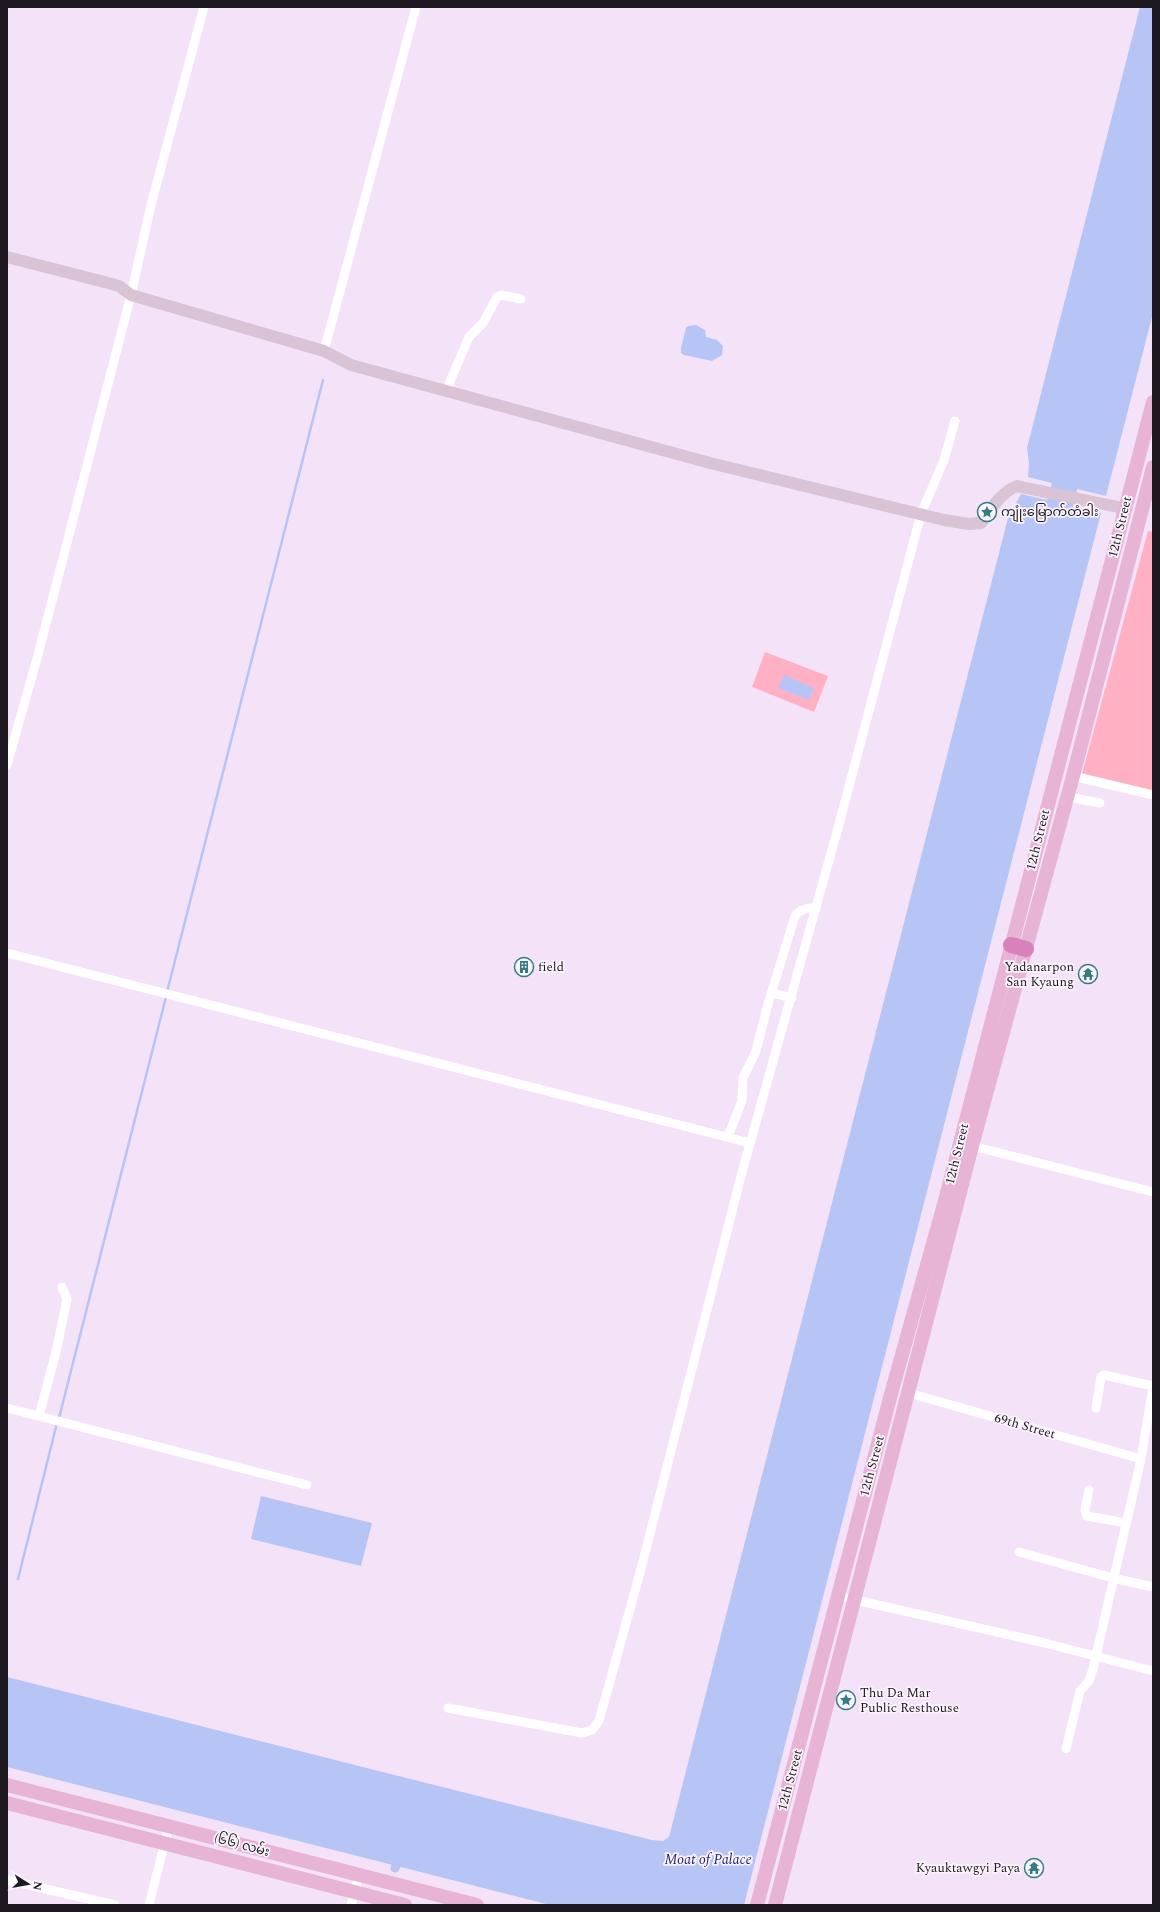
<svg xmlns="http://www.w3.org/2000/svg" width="1160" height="1912" font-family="Spectral,'Noto Sans Myanmar',serif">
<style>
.green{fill:#ffb1c3}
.water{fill:#b7c5f6}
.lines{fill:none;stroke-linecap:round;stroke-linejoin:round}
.stream{stroke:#b7c5f6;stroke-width:2.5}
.canal{stroke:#b7c5f6;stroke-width:9}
.street{stroke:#fff;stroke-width:9}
.secondary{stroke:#dac3d4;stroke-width:12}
.primary{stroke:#e8b4d6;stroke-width:14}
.highway{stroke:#d882bb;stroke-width:16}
.labels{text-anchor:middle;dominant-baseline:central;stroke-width:3.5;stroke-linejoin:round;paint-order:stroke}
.poi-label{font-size:13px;fill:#1e1820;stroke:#fbf4fd;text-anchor:start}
.street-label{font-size:13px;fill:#1e1820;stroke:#fbf4fd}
.water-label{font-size:14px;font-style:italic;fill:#1c1f78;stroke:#fbf4fd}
</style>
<rect width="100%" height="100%" fill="#f4e2f9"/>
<g class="green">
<path d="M1148 531 1153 532V792L1082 774Z"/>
<path d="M765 652 828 676 814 712 752 687Z"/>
</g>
<g class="water">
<path d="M1140 7H1153V313L1106 496 1077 489 1073 507 1101 513 744 1905H550L7 1767V1677L652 1840 663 1841 669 1837 1008 518 1021 494 1047 500 1052 483 1028 477 1029 463 1027 448Z"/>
<path d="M696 325 705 330 706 337 717 340 723 346 722 355 712 361 684 355 681 353V348L686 328 688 326Z"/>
<path d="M784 675 814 688 809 700 778 688Z"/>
<path d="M261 1496 372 1523 361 1566 251 1539Z"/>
</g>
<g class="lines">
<g class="stream">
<path d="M167 992 323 380"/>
<path d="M59 1418 166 997"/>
<path d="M18 1579 57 1423"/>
</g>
<path class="canal" d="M395 1868 396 1866"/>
<g class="street">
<path d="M324 351 416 7"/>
<path d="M446 391 469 337 483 323 497 297 501 295 521 299"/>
<path d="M7 765 38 655 131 295 151 205 204 7"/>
<path d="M1073 776 1153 795"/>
<path d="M1067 797 1100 803"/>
<path d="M7 953 750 1143"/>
<path d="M772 993 792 998"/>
<path d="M728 1136 742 1101 743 1078 756 1051 768 1004 795 916C799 910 809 907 816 908"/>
<path d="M968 1145 1153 1192"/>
<path d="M909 1393 1141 1459"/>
<path d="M7 1408 307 1485"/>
<path d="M1096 1408 1101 1377 1104 1375 1153 1386"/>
<path d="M39 1416 56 1352 67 1299 62 1287"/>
<path d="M1089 1490 1085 1510 1087 1516 1126 1523"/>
<path d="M1019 1552 1113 1578 1153 1587"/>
<path d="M838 1596 1041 1642 1153 1671"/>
<path d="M448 1708 582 1733 592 1730 599 1721 641 1569 741 1176 838 828 921 514 944 460 955 421"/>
<path d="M1066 1749 1080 1691 1089 1681 1093 1669 1141 1459 1153 1387"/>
<path d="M7 1880 115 1905"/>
<path d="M149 1905 169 1826"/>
<path d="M351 1905 359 1875"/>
</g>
<path class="secondary" d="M7 257 112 284 119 286 131 295 324 351 351 365 710 463 944 520 969 524 981 523C991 509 1001 492 1017 486L1118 507 1124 513"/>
<g class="primary">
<path d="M7 1785 477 1905"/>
<path d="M7 1803 405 1905"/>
<path d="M757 1905 891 1394 946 1197 1153 402"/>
<path d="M775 1905 972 1146 1073 776 1153 467"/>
</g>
<path class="highway" d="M1011 945 1026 949"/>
</g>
<defs>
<symbol id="sight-ring" viewBox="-11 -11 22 22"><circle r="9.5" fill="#fbf4fd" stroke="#357d84" stroke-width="1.5"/><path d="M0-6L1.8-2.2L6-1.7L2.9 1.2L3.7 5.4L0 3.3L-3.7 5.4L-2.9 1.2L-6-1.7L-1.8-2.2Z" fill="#357d84"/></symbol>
<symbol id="building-ring" viewBox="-11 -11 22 22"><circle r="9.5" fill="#fbf4fd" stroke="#357d84" stroke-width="1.5"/><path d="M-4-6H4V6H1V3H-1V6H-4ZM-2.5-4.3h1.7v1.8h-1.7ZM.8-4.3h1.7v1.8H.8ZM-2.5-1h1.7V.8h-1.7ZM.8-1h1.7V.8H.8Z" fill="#357d84"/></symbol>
<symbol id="temple-ring" viewBox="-11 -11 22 22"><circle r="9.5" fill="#fbf4fd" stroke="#357d84" stroke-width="1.5"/><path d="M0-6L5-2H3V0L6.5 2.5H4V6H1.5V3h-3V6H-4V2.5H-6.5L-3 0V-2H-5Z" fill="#357d84"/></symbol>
</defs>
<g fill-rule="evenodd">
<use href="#sight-ring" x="976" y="501" width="22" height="22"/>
<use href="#building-ring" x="513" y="956" width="22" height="22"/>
<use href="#temple-ring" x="1077" y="963" width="22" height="22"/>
<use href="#sight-ring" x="835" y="1689" width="22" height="22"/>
<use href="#temple-ring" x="1023" y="1857" width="22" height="22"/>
</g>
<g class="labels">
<g class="poi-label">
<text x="1001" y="512">ကျုံးမြောက်တံခါး</text>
<text x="538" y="967">field</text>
<text x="1074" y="967" text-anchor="end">Yadanarpon<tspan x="1074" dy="15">San Kyaung</tspan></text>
<text x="860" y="1693">Thu Da Mar<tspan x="860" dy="15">Public Resthouse</tspan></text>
<text x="1020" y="1868" text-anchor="end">Kyauktawgyi Paya</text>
</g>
<g class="street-label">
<text transform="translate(1120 527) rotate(-76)">12th Street</text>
<text transform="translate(1038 840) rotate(-76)">12th Street</text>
<text transform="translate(957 1154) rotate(-76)">12th Street</text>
<text transform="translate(1025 1426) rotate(16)">69th Street</text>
<text transform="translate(872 1466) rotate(-75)">12th Street</text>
<text transform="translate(790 1780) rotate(-75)">12th Street</text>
<text transform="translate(242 1845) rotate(15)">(၆၆) လမ်း</text>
</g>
<g class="water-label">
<text x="708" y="1859">Moat of Palace</text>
</g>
</g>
<rect width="1160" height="1912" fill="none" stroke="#1e1820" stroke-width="16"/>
<g transform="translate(28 1884) rotate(101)" stroke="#fbf4fd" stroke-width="3" paint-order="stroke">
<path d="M0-3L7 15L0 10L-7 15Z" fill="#1e1820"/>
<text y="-6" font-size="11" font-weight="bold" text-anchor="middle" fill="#1e1820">N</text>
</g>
</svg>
